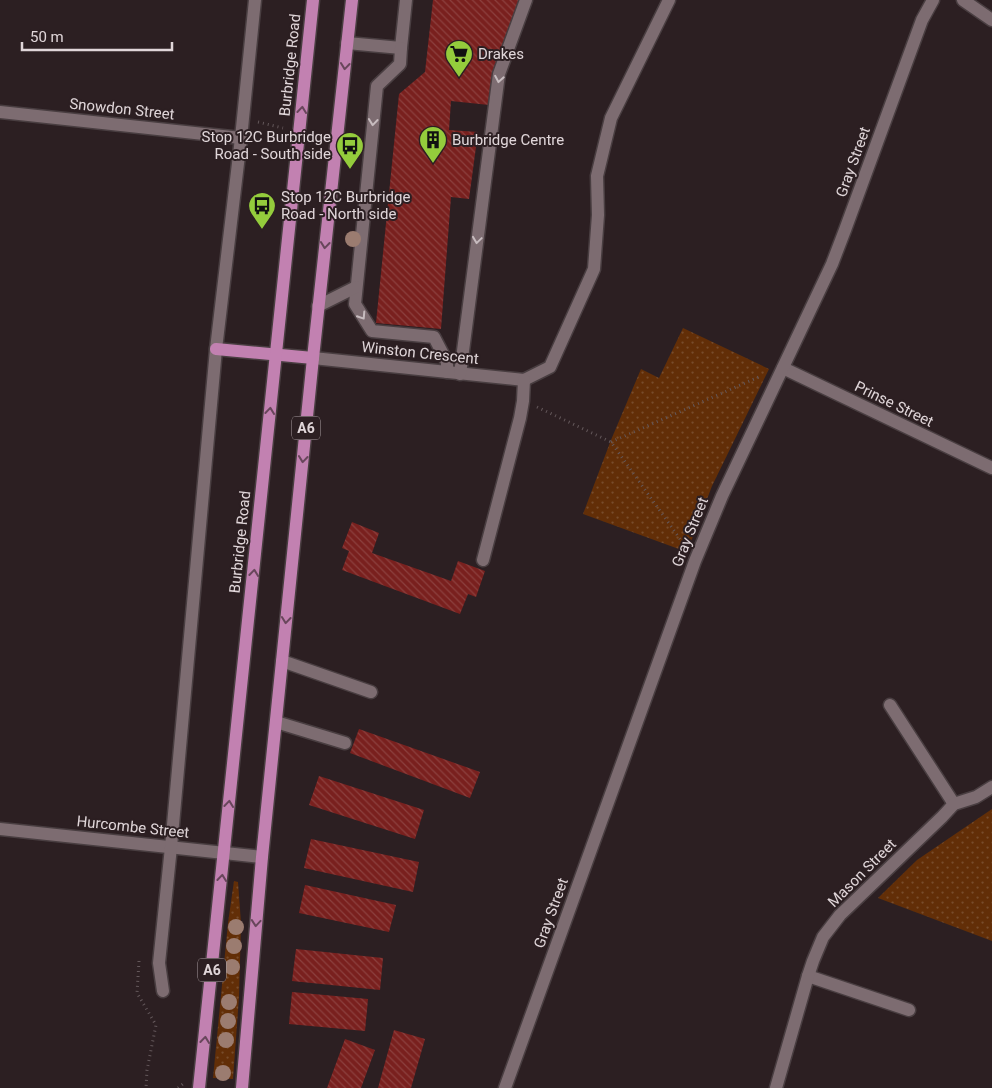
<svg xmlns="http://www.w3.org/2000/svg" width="992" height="1088" font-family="Roboto,sans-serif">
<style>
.green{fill:url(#green-dots)}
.building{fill:url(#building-back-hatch)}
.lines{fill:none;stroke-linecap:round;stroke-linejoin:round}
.minor-casing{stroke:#493e41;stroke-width:15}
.major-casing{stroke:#493e41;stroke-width:15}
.path{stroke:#64585b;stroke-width:3;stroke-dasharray:1 4;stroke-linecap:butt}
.minor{stroke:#7d6c71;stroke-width:12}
.major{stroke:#c281b1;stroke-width:12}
.tree{fill:#9b7c70}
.oneway{stroke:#68465b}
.oneway2{stroke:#c7bcbf}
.labels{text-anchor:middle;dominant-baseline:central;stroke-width:4;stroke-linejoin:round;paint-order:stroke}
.shield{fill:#2c1f22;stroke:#aa9fa2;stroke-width:1}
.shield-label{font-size:14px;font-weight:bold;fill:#e0d6d9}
.poi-label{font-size:15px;fill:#e0d6d9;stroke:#2c1f22;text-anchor:start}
.street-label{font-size:15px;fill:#e0d6d9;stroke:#2c1f22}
</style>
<defs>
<pattern id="green-dots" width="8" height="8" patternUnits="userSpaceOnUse" patternTransform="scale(1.25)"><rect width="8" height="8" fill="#622e07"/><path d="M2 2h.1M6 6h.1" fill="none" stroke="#784c2b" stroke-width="1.8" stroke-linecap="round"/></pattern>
<pattern id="building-back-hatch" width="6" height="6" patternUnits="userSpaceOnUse" patternTransform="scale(1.25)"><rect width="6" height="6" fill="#79201e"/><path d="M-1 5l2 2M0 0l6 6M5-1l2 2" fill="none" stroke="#8c403e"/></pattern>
</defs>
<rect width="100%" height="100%" fill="#2c1f22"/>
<g class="green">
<path d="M683 328 769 369 712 486 687 552 583 514 611 440 641 369 659 378Z"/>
<path d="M992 809V941L878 898 917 860Z"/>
<path d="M234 881 238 882 241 923 239 997 233 1079 213 1078 228 923Z"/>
</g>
<g class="building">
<path d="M433 0H522L489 105 451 101 449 130 478 132 469 199 451 197 441 329 376 323 399 94 425 72Z"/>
<path d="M352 522 379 533 372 553 451 581 458 561 485 571 476 597 468 594 460 614 342 570 349 551 342 548Z"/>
<path d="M359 729 480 772 470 798 350 753Z"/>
<path d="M319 776 424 810 415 839 309 805Z"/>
<path d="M311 839 419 862 413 892 304 868Z"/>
<path d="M305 885 396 905 389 932 299 913Z"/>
<path d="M296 949 383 958 380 990 292 981Z"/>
<path d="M292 992 368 999 365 1031 289 1024Z"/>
<path d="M394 1030 425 1039 411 1088H378Z"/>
<path d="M345 1039 375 1050 361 1088H327Z"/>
</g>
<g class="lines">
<defs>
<g id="minor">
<path d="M963 0 992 20"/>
<path d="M347 43 401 48 406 0"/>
<path d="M401 48 400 64 377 86 355 304 372 331 434 337 447 362V372"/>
<path d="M0 112 241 138"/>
<path d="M318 306 356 287"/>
<path d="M313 358 524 380 550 367 594 269 598 215 597 176 611 118 669 0"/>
<path d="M783 368 992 468"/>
<path d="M460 374 499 74 526 0"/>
<path d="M483 560 520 418 523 401 524 380"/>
<path d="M282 661 371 692"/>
<path d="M890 705 954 804"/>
<path d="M276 722 345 743"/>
<path d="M0 829 262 857"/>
<path d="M808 976 909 1010"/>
<path d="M163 991 159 963 171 847 216 349 241 138 255 0"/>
<path d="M505 1088 695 561 722 496 832 264 845 230 922 20 933 0"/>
<path d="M776 1088 808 976 813 961 823 937 840 915 942 817 954 804 976 797 992 787"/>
</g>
<g id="major">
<path d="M216 349 313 358"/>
<path d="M199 1088 313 0"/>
<path d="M242 1088 262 857 282 661 313 358 352 0"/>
</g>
</defs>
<use href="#minor" class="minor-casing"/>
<use href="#major" class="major-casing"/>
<g class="path">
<path d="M258 122 283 128"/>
<path d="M537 407 611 442 685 546"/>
<path d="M611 442 761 376"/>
<path d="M139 961 137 993 156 1025 147 1070 146 1088"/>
<path d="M178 1088 184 1083"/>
</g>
<use href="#minor" class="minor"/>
<use href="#major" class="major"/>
</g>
<g class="tree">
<circle cx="353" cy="239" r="8"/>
<circle cx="236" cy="927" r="8"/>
<circle cx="234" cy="946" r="8"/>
<circle cx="232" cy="967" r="8"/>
<circle cx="229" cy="1002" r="8"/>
<circle cx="228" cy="1021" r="8"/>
<circle cx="226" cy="1040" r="8"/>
<circle cx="223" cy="1073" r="8"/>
</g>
<defs><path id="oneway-chevron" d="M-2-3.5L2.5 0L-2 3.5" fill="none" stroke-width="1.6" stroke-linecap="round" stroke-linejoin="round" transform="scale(1.25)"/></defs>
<g class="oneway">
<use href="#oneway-chevron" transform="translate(345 66) rotate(96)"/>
<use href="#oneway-chevron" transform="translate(302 110) rotate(-84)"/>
<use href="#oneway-chevron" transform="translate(325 245) rotate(96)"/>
<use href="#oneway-chevron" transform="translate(270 411) rotate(-84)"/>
<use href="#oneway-chevron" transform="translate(303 459) rotate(96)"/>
<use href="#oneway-chevron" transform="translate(254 573) rotate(-84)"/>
<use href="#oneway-chevron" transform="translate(286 620) rotate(96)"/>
<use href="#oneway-chevron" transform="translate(229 804) rotate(-84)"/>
<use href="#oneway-chevron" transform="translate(222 878) rotate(-84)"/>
<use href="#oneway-chevron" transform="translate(256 923) rotate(95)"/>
<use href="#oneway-chevron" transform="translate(205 1040) rotate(-84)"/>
</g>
<g class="oneway2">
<use href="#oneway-chevron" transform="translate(499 79) rotate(100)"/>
<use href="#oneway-chevron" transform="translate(373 122) rotate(96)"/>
<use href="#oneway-chevron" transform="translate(477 240) rotate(98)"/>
<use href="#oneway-chevron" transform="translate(362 316) rotate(57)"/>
</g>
<defs>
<symbol id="supermarket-pin" viewBox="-11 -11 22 30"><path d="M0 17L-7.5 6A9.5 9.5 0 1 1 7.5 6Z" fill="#94cc3c" stroke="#2c1f22"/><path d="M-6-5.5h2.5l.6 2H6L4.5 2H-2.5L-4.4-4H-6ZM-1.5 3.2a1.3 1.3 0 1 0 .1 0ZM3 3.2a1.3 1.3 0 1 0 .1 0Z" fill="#111"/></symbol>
<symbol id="building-pin" viewBox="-11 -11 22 30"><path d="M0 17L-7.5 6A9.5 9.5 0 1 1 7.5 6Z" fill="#94cc3c" stroke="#2c1f22"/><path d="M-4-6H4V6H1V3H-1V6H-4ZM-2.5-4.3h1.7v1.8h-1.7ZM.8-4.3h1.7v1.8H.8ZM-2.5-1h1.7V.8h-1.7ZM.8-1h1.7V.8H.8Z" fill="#111"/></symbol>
<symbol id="bus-pin" viewBox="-11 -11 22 30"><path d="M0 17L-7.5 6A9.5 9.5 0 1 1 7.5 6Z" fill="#94cc3c" stroke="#2c1f22"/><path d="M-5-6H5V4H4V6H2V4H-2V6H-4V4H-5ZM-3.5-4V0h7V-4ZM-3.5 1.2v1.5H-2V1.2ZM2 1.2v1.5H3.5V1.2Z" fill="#111"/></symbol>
</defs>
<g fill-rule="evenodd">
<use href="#supermarket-pin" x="443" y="38" width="32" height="43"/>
<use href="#building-pin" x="417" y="124" width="32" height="43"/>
<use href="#bus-pin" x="334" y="130" width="32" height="43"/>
<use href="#bus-pin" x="246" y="190" width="32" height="43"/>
</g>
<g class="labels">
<g class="shield">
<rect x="292" y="416.5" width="28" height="23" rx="4"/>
<rect x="198" y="958.5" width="28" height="23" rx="4"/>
</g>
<g class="shield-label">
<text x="306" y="428">A6</text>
<text x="212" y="970">A6</text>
</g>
<g class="poi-label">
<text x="478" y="54">Drakes</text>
<text x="331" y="137" text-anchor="end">Stop 12C Burbridge<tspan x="331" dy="17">Road - South side</tspan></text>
<text x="452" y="140">Burbridge Centre</text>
<text x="281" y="197">Stop 12C Burbridge<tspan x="281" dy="17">Road - North side</tspan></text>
</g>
<g class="street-label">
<text transform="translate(290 65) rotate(-84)">Burbridge Road</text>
<text transform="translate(122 109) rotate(6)">Snowdon Street</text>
<text transform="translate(853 162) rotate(-70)">Gray Street</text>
<text transform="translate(420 353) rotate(6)">Winston Crescent</text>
<text transform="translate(894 404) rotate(26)">Prinse Street</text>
<text transform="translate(690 532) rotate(-68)">Gray Street</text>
<text transform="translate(240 542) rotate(-84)">Burbridge Road</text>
<text transform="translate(133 827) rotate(6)">Hurcombe Street</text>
<text transform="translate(862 873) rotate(-45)">Mason Street</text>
<text transform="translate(551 913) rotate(-70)">Gray Street</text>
</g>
</g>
<path d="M22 42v8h150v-8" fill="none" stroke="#e0d6d9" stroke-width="2.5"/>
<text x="30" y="42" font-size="15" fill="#e0d6d9" stroke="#2c1f22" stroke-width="4" paint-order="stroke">50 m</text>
</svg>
